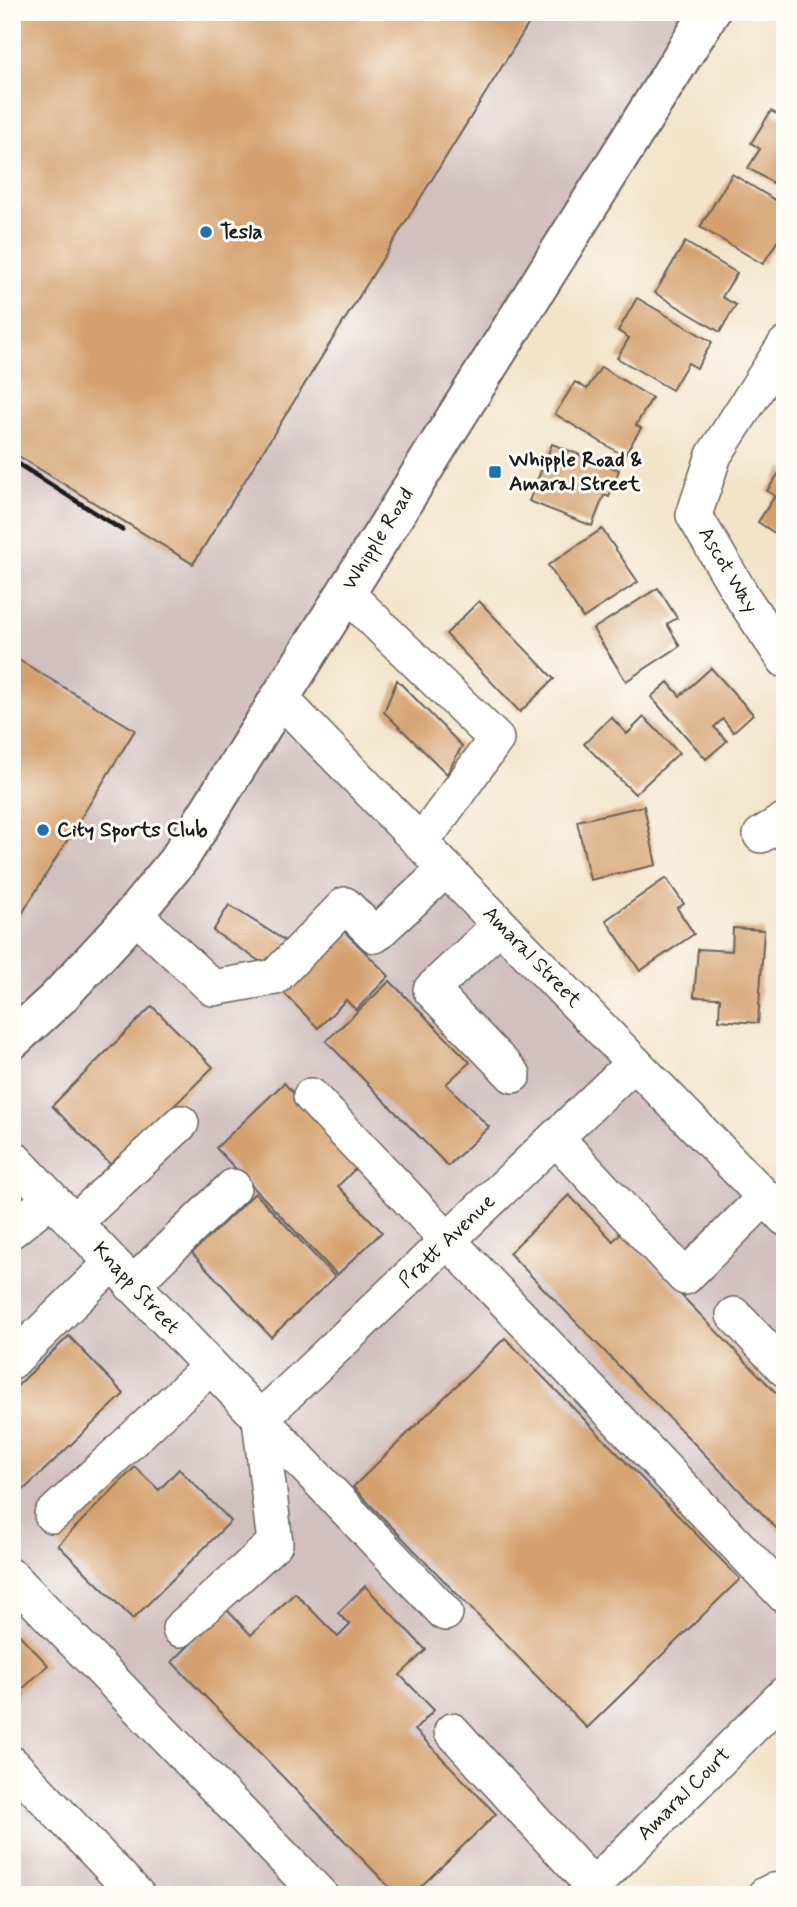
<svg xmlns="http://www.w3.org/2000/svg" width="797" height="1907" font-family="Mynerve,sans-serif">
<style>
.industrial{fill:#d2bfc0}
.building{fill:#d4a06e}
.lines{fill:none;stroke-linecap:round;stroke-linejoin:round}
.minor-casing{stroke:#676259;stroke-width:38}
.major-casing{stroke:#676259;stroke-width:42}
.minor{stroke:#fff;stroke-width:35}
.major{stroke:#fff;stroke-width:38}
.rail{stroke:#1c1c1c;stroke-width:5}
.poi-dot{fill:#1f6fb2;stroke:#fdfcf7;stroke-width:2.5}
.labels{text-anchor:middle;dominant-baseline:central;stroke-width:6;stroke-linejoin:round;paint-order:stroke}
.poi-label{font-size:21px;font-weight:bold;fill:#1c1c1c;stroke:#fdfcf7;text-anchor:start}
.street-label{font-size:21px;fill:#1c1c1c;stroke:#fdfcf7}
</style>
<rect width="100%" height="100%" fill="#fdfcf7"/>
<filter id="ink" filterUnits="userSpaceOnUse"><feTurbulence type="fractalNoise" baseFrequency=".0143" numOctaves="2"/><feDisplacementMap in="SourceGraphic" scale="14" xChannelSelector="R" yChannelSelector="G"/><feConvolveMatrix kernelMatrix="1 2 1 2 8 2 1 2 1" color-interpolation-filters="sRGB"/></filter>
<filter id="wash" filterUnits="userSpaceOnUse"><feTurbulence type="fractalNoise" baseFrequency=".00686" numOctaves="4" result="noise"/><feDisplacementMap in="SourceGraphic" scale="28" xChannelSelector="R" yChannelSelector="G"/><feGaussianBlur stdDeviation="1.57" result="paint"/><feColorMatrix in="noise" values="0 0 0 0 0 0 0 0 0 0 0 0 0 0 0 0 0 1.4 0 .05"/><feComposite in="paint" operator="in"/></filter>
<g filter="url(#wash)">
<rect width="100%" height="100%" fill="#f3e3c9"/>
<path class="industrial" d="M12 12H710L279 697 785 1218V1694L584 1895H12Z"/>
<g id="blocks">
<g class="building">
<path d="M12 12H536L193 564 12 452Z"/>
<path d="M771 111 785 119V190L748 168 760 149 751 143Z"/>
<path d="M732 174 785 206V229L763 264 700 227Z"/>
<path d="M685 242 737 273 722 297 736 305 720 332 655 293Z"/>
<path d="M637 298 712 342 697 368 688 363 672 390 617 358 629 338 618 331Z"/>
<path d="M601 367 652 398 636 425 641 428 624 456 555 414 575 382 587 389Z"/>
<path d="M552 444 619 470 609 497 604 495 592 526 529 501Z"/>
<path d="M783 467 785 468V540L758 522 775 496 767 491Z"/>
<path d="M602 529 638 582 583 618 548 565Z"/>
<path d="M658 588 677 618 667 624 680 646 626 681 593 629Z"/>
<path d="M479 601 554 679 520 712 446 634Z"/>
<path d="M12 656 135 730 12 930Z"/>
<path d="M711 668 753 714 733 732 723 719 714 727 727 741 706 759 651 697 668 682 680 696Z"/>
<path d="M397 680 462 746 447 774 384 712Z"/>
<path d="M611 717 627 734 644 717 679 753 635 794 584 744Z"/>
<path d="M644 806 656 865 590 880 577 821Z"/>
<path d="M666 878 684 904 677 908 694 934 640 971 606 920Z"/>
<path d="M229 905 287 942 270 968 213 931Z"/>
<path d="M341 928 389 976 356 1010 346 1000 318 1028 280 989Z"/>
<path d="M733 928 764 930 758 1023 719 1020 720 998 694 997 698 949 732 951Z"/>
<path d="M785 938V964H784L778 939Z"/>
<path d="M390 981 470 1062 446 1084 489 1127 448 1166 326 1041Z"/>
<path d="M152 1006 213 1067 113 1167 52 1106Z"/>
<path d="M284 1083 360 1164 338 1186 382 1232 337 1275 216 1148Z"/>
<path d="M255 1193 335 1277 271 1337 192 1253Z"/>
<path d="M569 1195 613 1241 621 1233 785 1402V1537L509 1253Z"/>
<path d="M69 1336 124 1394 15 1498 12 1495V1391Z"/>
<path d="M505 1338 740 1579 587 1728 353 1487Z"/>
<path d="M135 1467 159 1490 179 1469 231 1521 133 1619 58 1545Z"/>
<path d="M365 1586 426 1650 400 1675 434 1710 415 1730 496 1814 412 1895H397L172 1662 226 1609 251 1635 295 1593 338 1637 350 1625 338 1613Z"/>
<path d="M12 1627 48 1665 12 1699Z"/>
</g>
</g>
</g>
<g filter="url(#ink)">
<use href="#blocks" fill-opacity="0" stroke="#676259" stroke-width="2"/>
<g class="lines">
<defs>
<g id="minor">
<path d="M785 345 714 455 694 515 743 598 785 660"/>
<path d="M345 592 496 739 421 843"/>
<path d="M279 697 785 1218"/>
<path d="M761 835 785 820"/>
<path d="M134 914 213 988 275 977 345 905 375 935 446 869"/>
<path d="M500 925 431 990 513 1075"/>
<path d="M311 1096 785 1596"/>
<path d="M556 1138 685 1277 765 1197"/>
<path d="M12 1157 445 1613"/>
<path d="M74 1223 181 1123"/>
<path d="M12 1230 50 1199"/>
<path d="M132 1285 233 1187"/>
<path d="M734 1315 785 1369"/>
<path d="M12 1361 112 1263"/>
<path d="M260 1419 634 1063"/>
<path d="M52 1515 210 1367"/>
<path d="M12 1577 320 1895"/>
<path d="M180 1629 275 1543 260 1419"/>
<path d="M452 1731 593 1886"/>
<path d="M12 1764 137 1895"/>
<path d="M584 1895 785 1694"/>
<path d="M765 1895 773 1891 785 1890"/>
</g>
<path id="major" d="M12 1040 57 999 120 931 179 859 710 12"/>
</defs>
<use href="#minor" class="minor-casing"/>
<use href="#major" class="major-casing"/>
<use href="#minor" class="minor"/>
<use href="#major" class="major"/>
<path class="rail" d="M12 460 122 530"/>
</g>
</g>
<g class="poi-dot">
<circle cx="206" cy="232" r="7"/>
<rect x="488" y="465" width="14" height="14" rx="3.5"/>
<circle cx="43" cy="830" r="7"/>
</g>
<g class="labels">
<g class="poi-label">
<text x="220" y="232">Tesla</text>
<text x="509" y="460">Whipple Road &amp;<tspan x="509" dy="24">Amaral Street</tspan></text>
<text x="57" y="830">City Sports Club</text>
</g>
<g class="street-label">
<text transform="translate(378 539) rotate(-58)">Whipple Road</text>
<text transform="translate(728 570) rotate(59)">Ascot Way</text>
<text transform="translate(532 957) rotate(46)">Amaral Street</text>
<text transform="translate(447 1241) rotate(-44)">Pratt Avenue</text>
<text transform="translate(136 1288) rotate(47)">Knapp Street</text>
<text transform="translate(684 1794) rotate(-45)">Amaral Court</text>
</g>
</g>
<rect width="797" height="1907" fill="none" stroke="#fdfcf7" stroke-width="42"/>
</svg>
